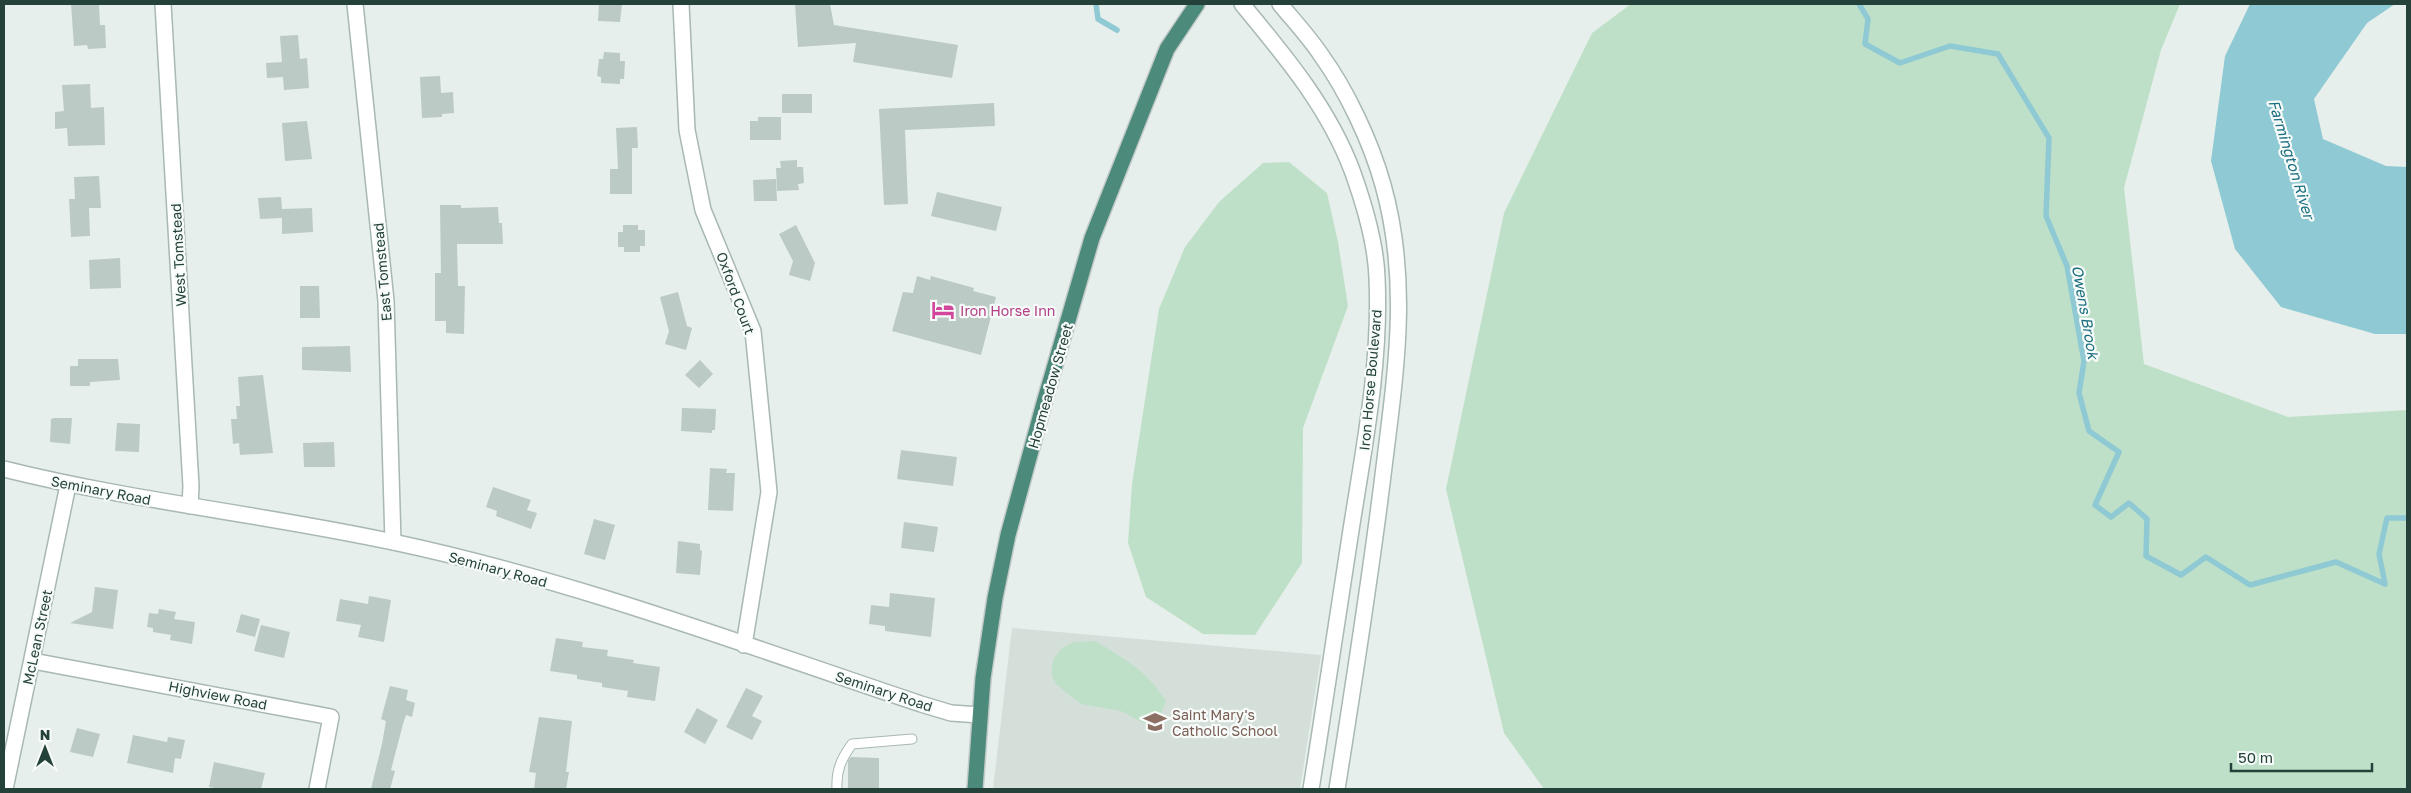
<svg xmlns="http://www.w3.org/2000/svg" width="2411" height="793" font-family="'Golos Text',sans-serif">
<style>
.built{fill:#d4dfda}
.green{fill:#bfe0c8}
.water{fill:#8ec9d4}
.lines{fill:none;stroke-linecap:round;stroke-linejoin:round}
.stream{stroke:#8ec9d4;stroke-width:5.5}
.building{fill:#bbcac4}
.service-casing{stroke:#a8b8b2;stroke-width:11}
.minor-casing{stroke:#a8b8b2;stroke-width:18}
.tertiary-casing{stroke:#a8b8b2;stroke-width:18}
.trunk-casing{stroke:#c2cac8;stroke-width:18}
.service{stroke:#fff;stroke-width:9}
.minor{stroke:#fff;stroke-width:15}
.tertiary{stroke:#fff;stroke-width:15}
.trunk{stroke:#4c8a7c;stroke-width:15}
.labels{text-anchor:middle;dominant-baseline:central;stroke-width:4.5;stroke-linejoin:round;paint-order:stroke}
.street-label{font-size:14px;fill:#24423a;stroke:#f7fbf9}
.hotel-label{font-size:14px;fill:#b23c85;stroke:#f7fbf9;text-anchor:start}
.education-label{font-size:14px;fill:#785e54;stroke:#f7fbf9;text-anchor:start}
.water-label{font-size:15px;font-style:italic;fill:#1c6f80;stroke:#f7fbf9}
</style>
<rect width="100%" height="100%" fill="#e6efeb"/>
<path class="built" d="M1012 628 1321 655 1300 789H993Z"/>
<g class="green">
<path d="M1631 4H2180L2161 50 2124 188 2144 364 2288 417 2407 410V789H1544L1504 733 1446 489 1504 213 1592 33Z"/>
<path d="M1289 162 1327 193 1338 242 1348 306 1303 428 1302 563 1255 635 1203 634 1146 597 1128 543 1132 484 1159 309 1185 247 1219 202 1263 163Z"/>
<path d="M1096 641C1128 662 1144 668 1166 701L1155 729 1121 711 1081 704 1057 685 1052 677V665L1054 658 1061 649 1073 642Z"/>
</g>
<path class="water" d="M2250 4H2395L2367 23 2314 99 2323 139 2386 166 2407 167V334H2375L2281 307 2235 249 2211 161 2225 56Z"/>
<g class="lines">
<g class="stream">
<path d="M1096 4 1098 19 1117 30"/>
<path d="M1859 4 1868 19 1865 44 1900 63 1950 46 1998 54 2049 138 2046 216 2067 266 2084 361 2079 393 2089 431 2119 452 2095 505 2111 517 2129 503 2147 519 2146 556 2181 575 2206 557 2250 585 2336 562 2385 584 2379 554 2387 518H2407"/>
</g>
</g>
<g class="building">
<path d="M71 4H99L100 25H105L106 48 88 49 87 45 74 46Z"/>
<path d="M599 4H622L620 22 598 21Z"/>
<path d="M795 4H830L834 25 958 45 952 78 853 62 856 43 798 47Z"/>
<path d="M298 35 300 59 307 58 309 88 284 90 283 77 267 78 266 63 282 62 280 36Z"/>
<path d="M604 52 620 53V61H625L624 79H620V84L601 83V77L597 76 599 59H603Z"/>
<path d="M440 76 441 93 453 92 454 113 442 114V117L422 118 420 77Z"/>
<path d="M90 84 91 108 104 107 105 145 68 146 67 128 55 129V112L64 111 62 85Z"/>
<rect x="782" y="94" width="30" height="19"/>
<path d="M994 103 995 126 905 130 908 204 884 205 879 109Z"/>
<path d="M758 117H781V140H750V121H758Z"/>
<path d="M307 121 312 159 285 161 282 123Z"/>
<path d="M637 127 638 148H632V194H610V169H618L616 128Z"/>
<path d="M797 160V167H803L804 183 798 184 799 190 777 191 776 168H781L780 161Z"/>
<path d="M99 176 101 208H89L90 236 71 237 69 199H75L74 177Z"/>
<path d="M776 179 777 201H754L753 180Z"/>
<path d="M937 192 1002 207 996 231 931 216Z"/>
<path d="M281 197 282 209 312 208 313 232 282 234V218L260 219 258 198Z"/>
<path d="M440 205H461V208L498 207 499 223H502L503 244H457L458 286H465L464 334 446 333V321H435V273H441Z"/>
<path d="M623 225H638V230H645V246H640V252H624V247H618V232H623Z"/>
<path d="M796 225 815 263 810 281 789 275 793 261 779 234Z"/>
<path d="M120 258 121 288 90 289 89 260Z"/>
<path d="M917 276 930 280 931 276 974 288 973 291 996 297 981 355 892 331 903 292 913 293Z"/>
<path d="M300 286H319L320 318H300Z"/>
<path d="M678 292 687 326 692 328 686 350 665 344 669 331 660 297Z"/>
<path d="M350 346 351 372 302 370V347Z"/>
<path d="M78 359H118L120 380 90 382V386H70V366H78Z"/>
<path d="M700 360 713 374 699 388 685 375Z"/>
<path d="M263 375 273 453 240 455 239 443 233 444 231 419H237L236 406H240L238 377Z"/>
<path d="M682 408 716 409 715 430H712V433L681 431Z"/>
<path d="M54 418H72L70 444 50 442 51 419Z"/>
<path d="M117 423 140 424 139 452 115 451Z"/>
<path d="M334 442 335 467H304L303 443Z"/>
<path d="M901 450 957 457 953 486 897 479Z"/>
<path d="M710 468 727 469 726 473H735L733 511 708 510Z"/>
<path d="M493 487 531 500 527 510 537 513 531 529 496 516 497 511 486 507Z"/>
<path d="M594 519 615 525 605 560 584 554Z"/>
<path d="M904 522 938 527 934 552 901 548Z"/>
<path d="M678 541 700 544V550L702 551 700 575 676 573Z"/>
<path d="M95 587 118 590 113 629 70 623 92 612Z"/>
<path d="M890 593 935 598 931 637 885 631V626L869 624 871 605 889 607Z"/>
<path d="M369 596 391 600 384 642 358 637 361 625 336 621 340 599 368 604Z"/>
<path d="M159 609 176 612 174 619 195 622 192 644 170 640 171 635 153 632V628L147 627 149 613 158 614Z"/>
<path d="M241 614 260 619 255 637 236 632Z"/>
<path d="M261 625 290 632 284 658 254 651Z"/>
<path d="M556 638 583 642 582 647 608 650 607 656 634 660 633 663 660 667 655 701 627 697 628 691 602 687V683L577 679V675L550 671Z"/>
<path d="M390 686 408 690 406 700 415 703 412 717 406 715 403 724 391 770 395 771 390 789H371L382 744 386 721 381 719Z"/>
<path d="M746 688 763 696 752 716 762 721 752 740 726 727Z"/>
<path d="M697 708 718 720 705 744 684 732Z"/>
<path d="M539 717 572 721 566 772H569L566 789H534L536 773 529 772Z"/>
<path d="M77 728 100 734 93 757 70 752Z"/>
<path d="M133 735 167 742 168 737 185 740 181 759 175 758 173 773 127 763Z"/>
<path d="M851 757 879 758V789H848V761Z"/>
<path d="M214 762 265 773 261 789H221L209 787Z"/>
</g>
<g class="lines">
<defs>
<path id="service" d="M837 789C836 771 841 759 852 744L912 739"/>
<g id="minor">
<path d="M163 4 191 486 190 506"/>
<path d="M355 4 386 301 393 542"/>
<path d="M681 4 687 130 703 210 753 331 769 492 744 645"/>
<path d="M4 469C132 501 263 514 393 542 573 580 747 646 921 704L951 713 980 715"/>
<path d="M33 661 331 717 317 789"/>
<path d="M5 789 68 485"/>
</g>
<g id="tertiary">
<path d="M1242 4C1285 56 1329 108 1353 173 1364 204 1376 245 1377 278 1381 363 1364 447 1351 530 1338 617 1325 703 1311 789"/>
<path d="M1280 4C1294 21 1309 37 1321 55 1347 91 1371 142 1383 185 1410 281 1396 370 1384 467 1371 575 1354 682 1337 789"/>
</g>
<path id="trunk" d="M975 789 983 678 995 598 1008 535 1044 403 1092 238 1167 49 1197 4"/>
</defs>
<use href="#service" class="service-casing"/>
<use href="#minor" class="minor-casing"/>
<use href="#tertiary" class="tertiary-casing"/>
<use href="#trunk" class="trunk-casing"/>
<use href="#service" class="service"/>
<use href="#minor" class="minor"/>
<use href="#tertiary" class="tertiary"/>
<use href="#trunk" class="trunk"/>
</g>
<defs>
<symbol id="hotel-bare" viewBox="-9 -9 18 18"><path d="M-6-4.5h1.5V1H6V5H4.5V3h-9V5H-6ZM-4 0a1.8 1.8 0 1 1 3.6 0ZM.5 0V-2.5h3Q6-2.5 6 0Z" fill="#d1479c" stroke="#f7fbf9" stroke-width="2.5" paint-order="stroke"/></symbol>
<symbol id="school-bare" viewBox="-9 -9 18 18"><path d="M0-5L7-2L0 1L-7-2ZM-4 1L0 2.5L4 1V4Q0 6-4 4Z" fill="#8d6e63" stroke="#f7fbf9" stroke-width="2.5" paint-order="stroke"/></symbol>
</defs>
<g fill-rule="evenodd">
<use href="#hotel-bare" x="927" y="294" width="32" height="32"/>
<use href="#school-bare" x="1139" y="706" width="32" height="32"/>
</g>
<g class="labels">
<g class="street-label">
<text transform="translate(178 255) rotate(-93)">West Tomstead</text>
<text transform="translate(382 272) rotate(-95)">East Tomstead</text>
<text transform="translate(736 293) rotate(70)">Oxford Court</text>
<text transform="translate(1370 380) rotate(-85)">Iron Horse Boulevard</text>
<text transform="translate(1050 386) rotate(-74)">Hopmeadow Street</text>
<text transform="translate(101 490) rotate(11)">Seminary Road</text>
<text transform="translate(498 569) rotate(15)">Seminary Road</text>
<text transform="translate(37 637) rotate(-78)">McLean Street</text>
<text transform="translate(884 691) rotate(18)">Seminary Road</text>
<text transform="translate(218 695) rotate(11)">Highview Road</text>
</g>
<g class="hotel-label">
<text x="960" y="310">Iron Horse Inn</text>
</g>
<g class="education-label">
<text x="1172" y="714">Saint Mary's<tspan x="1172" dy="16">Catholic School</tspan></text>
</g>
<g class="water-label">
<text transform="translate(2292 159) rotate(73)">Farmington River</text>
<text transform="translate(2086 312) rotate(80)">Owens Brook</text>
</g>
</g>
<rect width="2411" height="793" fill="none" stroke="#24423a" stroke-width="10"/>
<g transform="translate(45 748)" stroke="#f7fbf9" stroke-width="4" paint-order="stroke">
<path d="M0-4L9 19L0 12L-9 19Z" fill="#24423a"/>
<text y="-8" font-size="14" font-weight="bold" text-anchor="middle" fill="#24423a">N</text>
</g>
<path d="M2231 763v8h141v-8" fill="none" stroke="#24423a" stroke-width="2.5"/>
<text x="2238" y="763" font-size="15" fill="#24423a" stroke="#f7fbf9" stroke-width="4" paint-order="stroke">50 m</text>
</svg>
